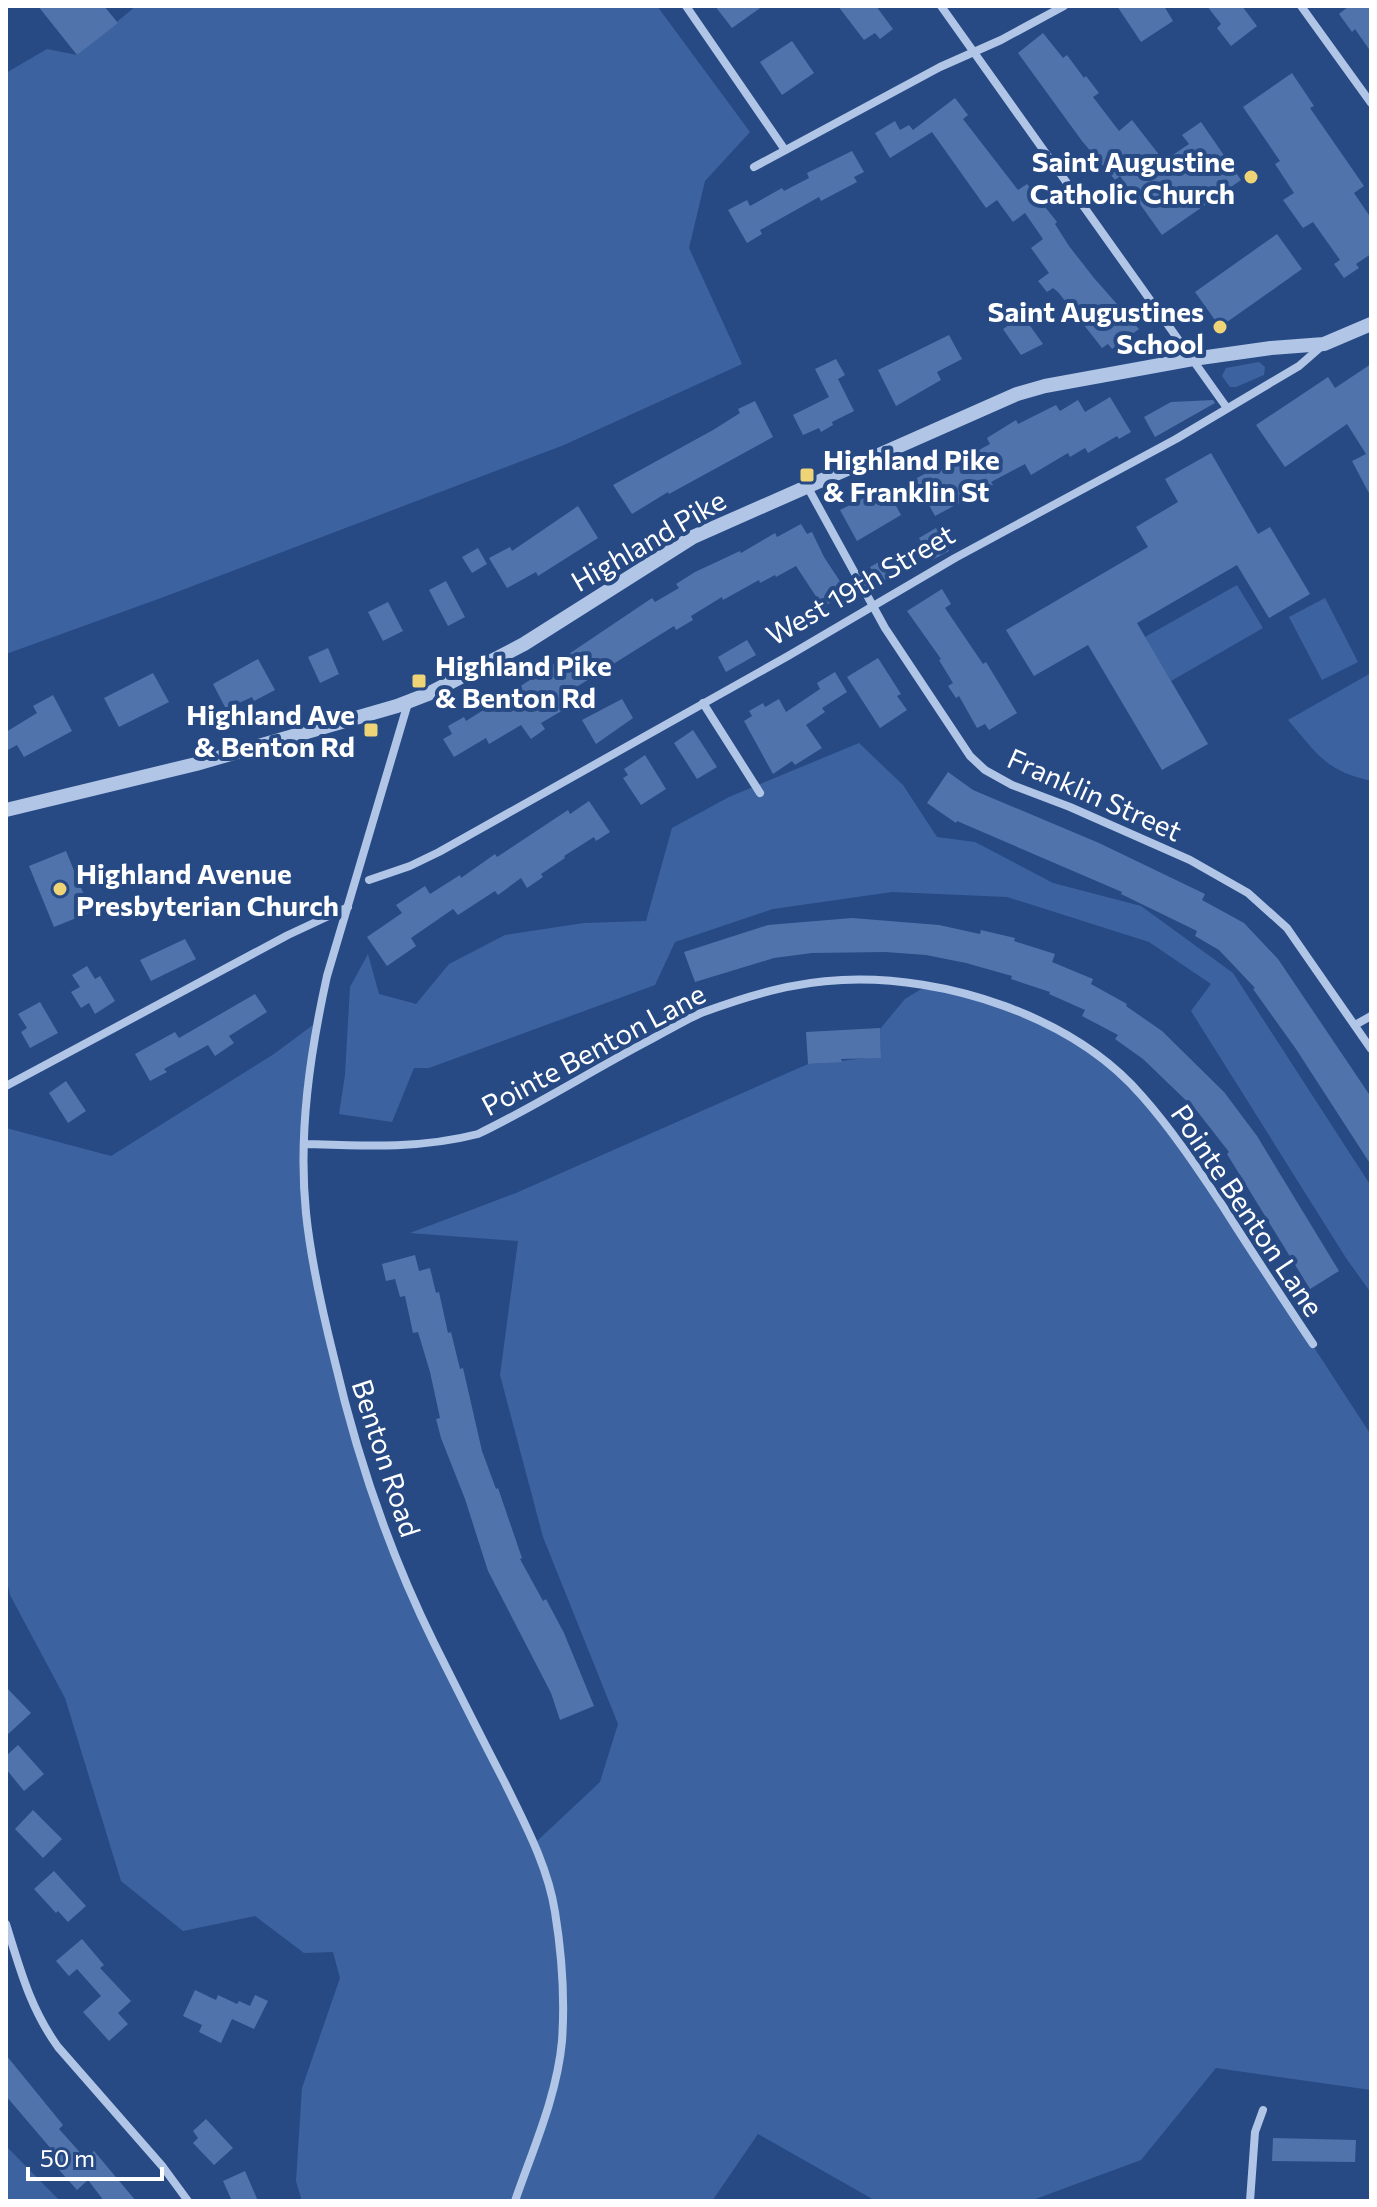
<svg xmlns="http://www.w3.org/2000/svg" width="1377" height="2207" font-family="Commissioner,sans-serif">
<style>
.green{fill:#3c63a0}
.building{fill:#5073ab}
.lines{fill:none;stroke-linecap:round;stroke-linejoin:round}
.minor{stroke:#b1c6e7;stroke-width:8}
.tertiary{stroke:#b1c6e7;stroke-width:14}
.poi-dot{fill:#efd477;stroke:#274a84;stroke-width:3}
.labels{text-anchor:middle;dominant-baseline:central;stroke-width:8;stroke-linejoin:round;paint-order:stroke}
.poi-label{font-size:28px;font-weight:bold;fill:#fff;stroke:#274a84;text-anchor:end}
.street-label{font-size:28px;fill:#fff;stroke:#274a84}
</style>
<rect width="100%" height="100%" fill="#274a84"/>
<g class="green">
<path d="M136 6H657L750 132 705 181 689 248 742 364 564 445 161 598 6 654V73L47 49 77 55Z"/>
<path d="M1259 362 1265 367 1264 375 1236 387H1230L1222 376 1226 368Z"/>
<path d="M1237 585 1263 628 1171 681 1145 637Z"/>
<path d="M1325 598 1358 662 1322 680 1289 617Z"/>
<path d="M1371 673V781C1324 770 1318 754 1288 720Z"/>
<path d="M859 743 903 785 937 837 975 842 1053 883 1141 906 1233 973 1371 1186V1293L1346 1258 1191 1011 1211 984 1149 942 1007 897 892 892 773 909 675 942 655 985 429 1068H414L392 1122 339 1114 345 1075 350 987 368 954 379 994 416 1004 449 964 505 935 584 923 646 921 672 828 729 797Z"/>
<path d="M928 985 974 996 1069 1035 1140 1093 1181 1143 1371 1435V2090L1216 2068 1141 2160 1030 2201H876L758 2134 712 2201H302L296 2181 302 2088 340 1978 333 1952 304 1953 255 1916 183 1931 121 1881 65 1698 10 1595 6 1576V1128L111 1156 274 1054 317 1022 309 1073 306 1211 350 1425 418 1610 535 1843 600 1782 618 1724 543 1537 500 1375 518 1241 410 1233 516 1193 808 1064C833 1063 855 1058 881 1057L880 1029 905 999Z"/>
<path d="M6 2146 60 2201H6Z"/>
</g>
<g class="building">
<path d="M38 6H104L118 23 77 55Z"/>
<path d="M715 6H763L732 28Z"/>
<path d="M838 6H876L893 29 880 39 875 33 864 40Z"/>
<path d="M1117 6H1164L1173 21 1141 42Z"/>
<path d="M1207 6H1242L1257 26 1231 46 1217 28 1221 24Z"/>
<path d="M1349 6H1371V52L1355 29 1352 32 1339 14Z"/>
<path d="M1043 33 1063 58 1067 55 1084 78 1086 76 1099 93 1093 97 1119 131 1132 120 1164 161 1189 144 1182 135 1201 122 1241 180 1162 235 1120 176 1115 180 1082 141 1018 53Z"/>
<path d="M792 41 814 73 782 95 760 62Z"/>
<path d="M1292 73 1314 106 1310 108 1364 186 1354 193 1371 218V254L1356 264 1359 268 1344 278 1334 264 1340 260 1313 222 1303 228 1283 200 1294 193 1275 164 1280 161 1243 107Z"/>
<path d="M955 98 968 115 963 119 1018 190 1027 184 1057 222 1055 224 1069 246 1094 278 1139 329 1112 349 1108 344 1102 348 1058 292 1053 288 1047 292 1038 281 1049 273 1031 248 1043 239 1025 213 1013 222 997 200 986 208 932 132 890 158 875 133 895 121 900 130 909 125 913 130Z"/>
<path d="M852 151 864 172 854 177 857 182 821 201 819 197 760 230 762 234 747 243 728 210 747 200 750 206 782 188 784 191 809 178 807 173Z"/>
<path d="M1277 234 1302 269 1220 327 1195 292Z"/>
<path d="M1023 316 1043 344 1021 355 1003 329Z"/>
<path d="M949 335 962 359 937 372 941 380 896 406 878 370Z"/>
<path d="M836 359 845 375 838 379 854 411 832 422 833 425 821 432 819 428 803 435 793 415 829 397 815 369Z"/>
<path d="M1371 364V497L1352 461 1366 454 1347 424 1285 467 1256 425 1328 377 1335 388Z"/>
<path d="M1110 397 1131 432 1119 439 1117 436 1088 453 1085 448 1070 457 1068 453 1031 475 1025 464 991 482 993 485 935 516 915 479 936 468 938 472 990 444 987 438 1016 420 1018 424 1056 405 1060 411 1078 400 1085 412Z"/>
<path d="M1213 400 1215 403 1155 437 1144 417 1171 402Z"/>
<path d="M755 401 773 437 669 494 668 492 632 514 613 485 713 430 740 413 738 409Z"/>
<path d="M1211 453 1258 534 1270 527 1310 594 1269 618 1237 565 1137 623 1208 744 1162 770 1088 645 1034 676 1006 630 1148 547 1136 527 1178 502 1165 479Z"/>
<path d="M886 487 901 515 857 541 840 510Z"/>
<path d="M578 506 598 538 538 576 536 572 507 588 489 558 510 547 512 551Z"/>
<path d="M801 524 807 534 812 532 824 557 847 592 823 607 796 566 776 577 775 575 760 583 759 580 723 600 722 597 691 616 693 620 676 630 674 626 570 691 577 702 541 723 545 729 531 739 521 725 489 744 486 738 454 757 443 739 452 734 448 726 464 717 466 721 493 704 533 678 531 675 554 664 652 598 655 602 679 588 676 584 695 572 740 551 741 553 775 533 777 537Z"/>
<path d="M936 528 949 551 932 560 919 538Z"/>
<path d="M478 548 487 564 472 573 462 557Z"/>
<path d="M888 557 897 573 879 583 870 567Z"/>
<path d="M446 581 465 617 448 626 429 590Z"/>
<path d="M942 589 951 604 945 608 983 664 986 662 1017 713 989 730 985 724 977 728 959 696 956 698 948 686 953 683 939 660 941 659 907 611Z"/>
<path d="M388 602 403 631 383 641 368 612Z"/>
<path d="M747 640 756 655 726 672 718 657Z"/>
<path d="M328 648 339 674 320 683 308 657Z"/>
<path d="M878 658 901 694 897 696 907 710 880 728 847 677Z"/>
<path d="M258 659 275 690 254 701 252 697 226 709 213 684Z"/>
<path d="M835 672 847 692 822 708 825 712 806 725 822 748 795 765 792 761 773 774 744 721 752 716 749 711 763 703 765 707 779 699 786 712 820 689 817 683Z"/>
<path d="M153 673 169 702 119 727 104 698Z"/>
<path d="M53 695 72 731 24 757 17 745 6 751V732L37 713 33 706Z"/>
<path d="M622 699 633 718 596 744 582 720Z"/>
<path d="M693 730 717 767 697 779 674 743Z"/>
<path d="M645 755 666 789 641 805 623 778 628 775 624 769Z"/>
<path d="M948 772 973 790 1099 843 1205 894 1202 900 1244 923 1278 959 1371 1097V1165L1296 1049 1253 989 1255 988 1219 950 1195 936 1197 931 1121 894 1122 892 957 821 956 823 927 803Z"/>
<path d="M589 801 610 832 596 841 594 837 564 856 565 858 541 874 543 877 527 888 521 878 498 895 495 891 458 915 453 909 411 938 416 946 387 966 367 937 402 913 396 905 425 886 430 894 460 875 461 878 495 854 497 857 568 810 570 814Z"/>
<path d="M66 851 91 912 54 927 29 866Z"/>
<path d="M852 918 939 925 980 934 981 930 1015 938 1014 941 1055 954 1052 962 1093 979 1091 984 1127 1004 1126 1006 1162 1031 1224 1092 1257 1136 1339 1271 1310 1289 1227 1154 1229 1152 1197 1111 1143 1059 1115 1039 1118 1035 1082 1016 1085 1010 1049 994 1050 992 1011 979 1012 976 966 963 926 955 885 952 812 953 774 958 695 982 684 952 768 925Z"/>
<path d="M185 939 196 959 151 981 140 960Z"/>
<path d="M87 966 95 979 100 976 115 1001 95 1014 89 1003 81 1008 71 992 80 987 72 975Z"/>
<path d="M255 994 267 1012 229 1036 234 1043 215 1056 208 1045 164 1069 167 1072 150 1081 135 1054 175 1032 179 1038Z"/>
<path d="M40 1002 58 1033 30 1048 21 1032 27 1028 18 1014Z"/>
<path d="M880 1028 881 1058 841 1059 842 1062 808 1064 806 1032Z"/>
<path d="M66 1081 86 1111 68 1123 49 1093Z"/>
<path d="M415 1255 419 1271 430 1268 436 1293 439 1292 448 1333 451 1332 460 1369 463 1368 482 1451 496 1489 498 1488 522 1558 520 1559 543 1601 546 1599 564 1633 594 1706 560 1720 551 1693 488 1571 465 1499 441 1438 436 1419 440 1418 430 1372 418 1332 413 1333 405 1296 400 1297 395 1279 386 1281 382 1264Z"/>
<path d="M6 1687 31 1713 6 1736Z"/>
<path d="M18 1745 44 1774 24 1791 6 1769V1756Z"/>
<path d="M33 1810 62 1839 43 1858 15 1829Z"/>
<path d="M54 1871 86 1906 68 1922 58 1911 56 1913 34 1889Z"/>
<path d="M82 1939 104 1965 100 1968 131 2001 118 2013 128 2024 109 2041 83 2012 101 1996 77 1969 69 1976 56 1961Z"/>
<path d="M195 1990 216 2000 218 1995 237 2004 239 2001 250 2006 255 1995 268 2001 254 2029 232 2019 221 2043 199 2032 202 2025 183 2016Z"/>
<path d="M6 2055 63 2125 59 2129 85 2158 94 2151 136 2201H104L88 2180 77 2190 52 2162 58 2157 6 2096Z"/>
<path d="M206 2119 233 2148 214 2165 193 2143 198 2138 193 2131Z"/>
<path d="M1273 2138 1356 2140 1355 2162 1272 2161Z"/>
<path d="M245 2171 258 2201H232L223 2181Z"/>
</g>
<g class="lines">
<g class="minor">
<path d="M686 6 785 150"/>
<path d="M941 6 1227 408"/>
<path d="M1301 6 1371 103"/>
<path d="M754 167 940 67 1001 40 1064 6"/>
<path d="M807 486 885 628 970 756 985 770 1012 785 1070 807 1190 860 1248 893 1287 928 1371 1049"/>
<path d="M408 703 327 976C310 1053 298 1134 306 1213 311 1262 322 1310 334 1358 357 1457 389 1552 434 1643 457 1689 480 1735 504 1781 524 1822 548 1866 555 1912 562 1955 565 1998 562 2041 557 2096 533 2149 515 2201"/>
<path d="M703 703 760 793"/>
<path d="M369 880 410 866 439 852 788 656 955 558 1176 439 1299 366 1323 345"/>
<path d="M1355 1025 1371 1016"/>
<path d="M6 1086 288 935 348 907"/>
<path d="M305 1144C364 1146 420 1149 478 1134 536 1106 591 1071 648 1041 665 1032 683 1021 701 1013 747 996 793 982 842 980 945 975 1073 1016 1142 1096 1173 1131 1198 1169 1224 1208 1253 1254 1283 1299 1313 1344"/>
<path d="M6 1924C20 1969 30 2008 58 2047L163 2167 188 2201"/>
<path d="M1250 2201 1255 2132 1263 2110"/>
</g>
<path class="tertiary" d="M6 810 196 764 397 706 428 694 524 644 693 537 1017 394 1045 386 1193 359 1271 348 1324 344 1371 324"/>
</g>
<g class="poi-dot">
<circle cx="1251" cy="177" r="8"/>
<circle cx="1220" cy="327" r="8"/>
<rect x="799" y="467" width="16" height="16" rx="4"/>
<rect x="411" y="673" width="16" height="16" rx="4"/>
<rect x="363" y="722" width="16" height="16" rx="4"/>
<circle cx="60" cy="889" r="8"/>
</g>
<g class="labels">
<g class="poi-label">
<text x="1235" y="161">Saint Augustine<tspan x="1235" dy="32">Catholic Church</tspan></text>
<text x="1204" y="311">Saint Augustines<tspan x="1204" dy="32">School</tspan></text>
<text x="823" y="459" text-anchor="start">Highland Pike<tspan x="823" dy="32">&amp; Franklin St</tspan></text>
<text x="435" y="665" text-anchor="start">Highland Pike<tspan x="435" dy="32">&amp; Benton Rd</tspan></text>
<text x="355" y="714">Highland Ave<tspan x="355" dy="32">&amp; Benton Rd</tspan></text>
<text x="76" y="873" text-anchor="start">Highland Avenue<tspan x="76" dy="32">Presbyterian Church</tspan></text>
</g>
<g class="street-label">
<text transform="translate(648 540) rotate(-30)">Highland Pike</text>
<text transform="translate(860 584) rotate(-30)">West 19th Street</text>
<text transform="translate(1095 794) rotate(24)">Franklin Street</text>
<text transform="translate(593 1049) rotate(-28)">Pointe Benton Lane</text>
<text transform="translate(1248 1210) rotate(56)">Pointe Benton Lane</text>
<text transform="translate(387 1458) rotate(72)">Benton Road</text>
</g>
</g>
<rect width="1377" height="2207" fill="none" stroke="#ffffff" stroke-width="16"/>
<path d="M28 2167v12h134v-12" fill="none" stroke="#ffffff" stroke-width="4"/>
<text x="40" y="2167" font-size="24" fill="#ffffff" stroke="#274a84" stroke-width="6" paint-order="stroke">50 m</text>
</svg>
